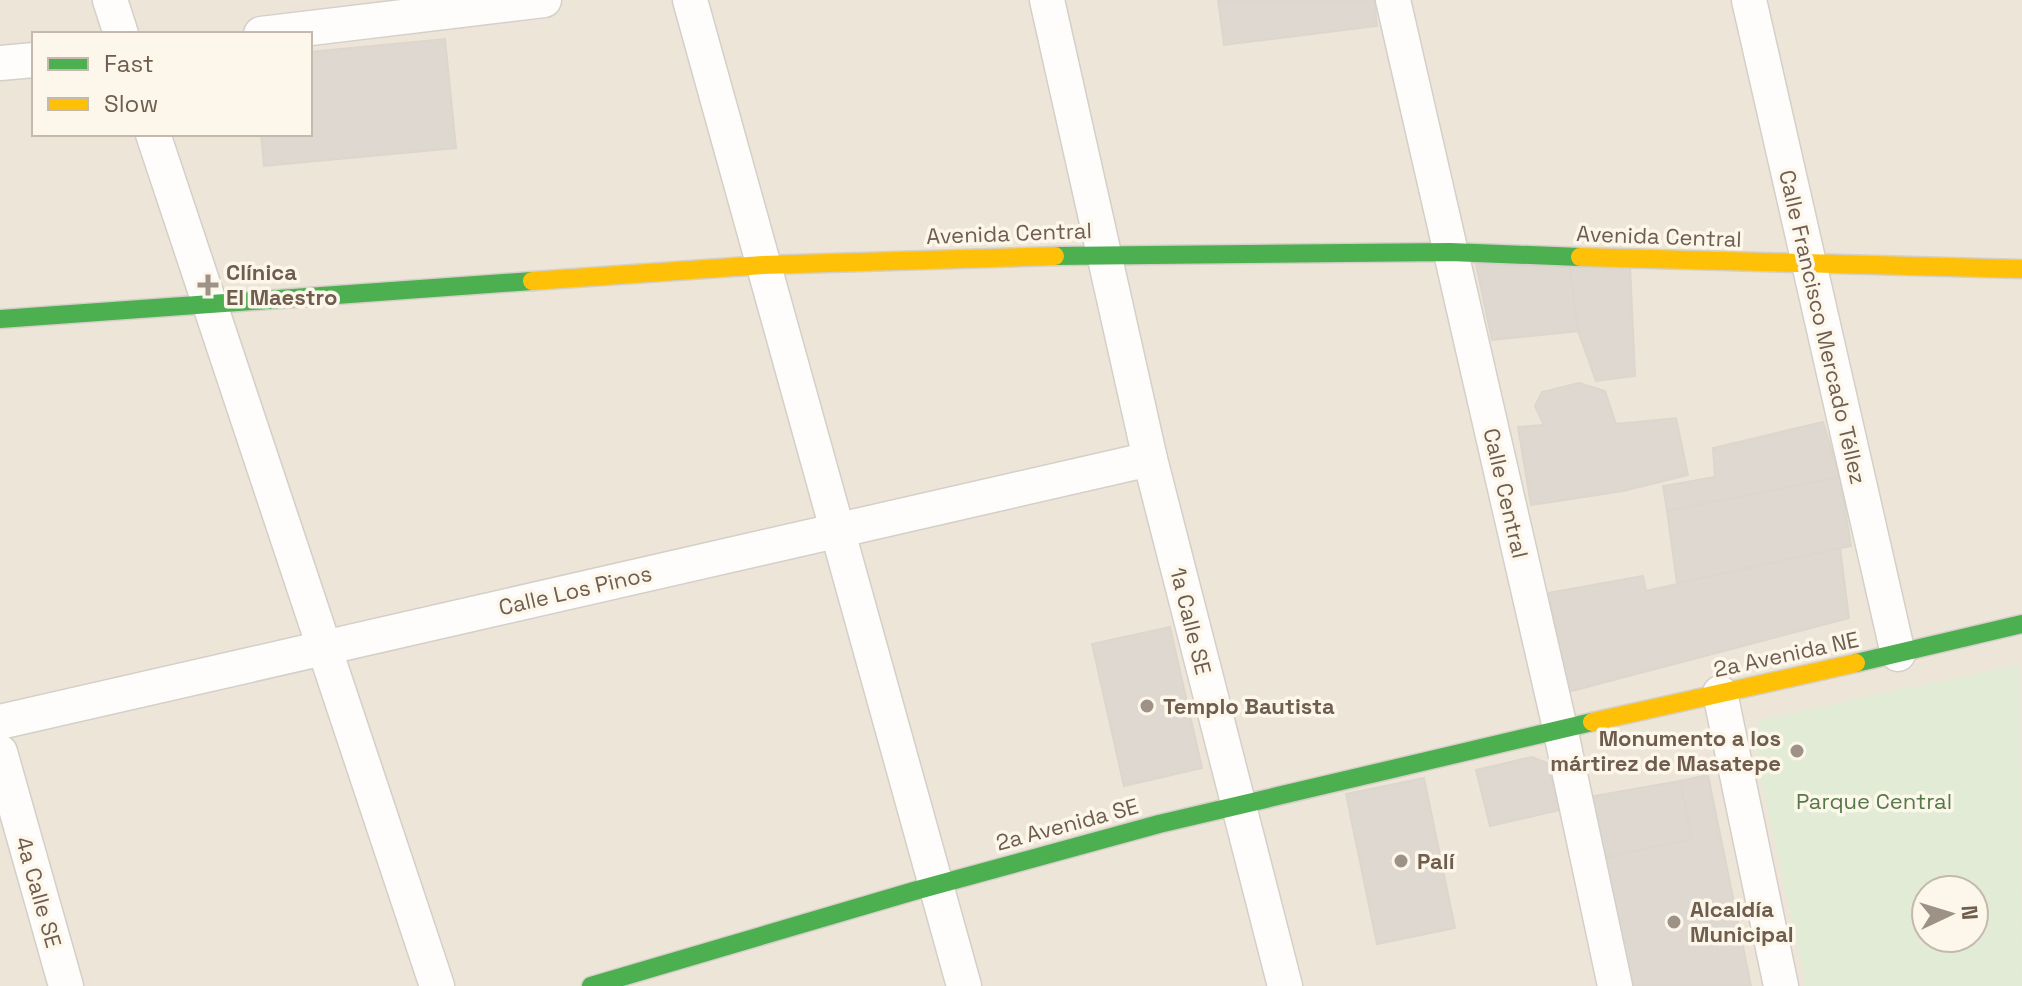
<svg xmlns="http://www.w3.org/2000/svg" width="2022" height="986" font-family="'Space Grotesk',sans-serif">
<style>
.residential{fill:#ede5d8;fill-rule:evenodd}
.green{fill:#e1ebd6;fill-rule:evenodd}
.building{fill:#ded8d0;stroke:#ddd6cd;stroke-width:2}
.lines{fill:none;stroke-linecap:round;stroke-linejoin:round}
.street-casing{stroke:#d4cfc8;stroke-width:37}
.fast-casing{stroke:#d5cfc8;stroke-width:21}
.slow-casing{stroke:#d5cfc8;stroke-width:21}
.street{stroke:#fefdfc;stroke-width:34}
.fast{stroke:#4caf50;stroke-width:18}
.slow{stroke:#ffc107;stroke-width:18}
.poi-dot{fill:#9e9185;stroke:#fdf7eb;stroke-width:3}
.labels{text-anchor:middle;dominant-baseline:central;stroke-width:7;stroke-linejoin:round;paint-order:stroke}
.street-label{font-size:22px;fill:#6f5d4e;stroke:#fdf7eb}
.poi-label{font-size:22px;font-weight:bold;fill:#6f5d4e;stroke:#fdf7eb;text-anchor:start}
.park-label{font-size:22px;fill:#547a4a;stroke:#fdf7eb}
</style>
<rect width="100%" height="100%" fill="#f5f2ea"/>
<path class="residential" d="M0 0H2022V986H0ZM34 34H310V134H34ZM1926 890H1974V938H1926Z"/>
<path class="green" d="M2020 664 2022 986H1806L1753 740 1759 720ZM1926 890H1974V938H1926Z"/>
<g class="building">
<path d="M1218 0H1374L1377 26 1224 45Z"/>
<path d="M445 39 456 148 264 166 261 134H310V52Z"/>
<path d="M1476 264 1570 267 1578 331 1492 340Z"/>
<path d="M1630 266 1635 376 1596 381 1578 331 1570 267Z"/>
<path d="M1579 383 1605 391 1616 424 1676 418 1688 475 1623 491 1531 505 1518 427 1544 425 1535 406 1542 392Z"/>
<path d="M1823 422 1840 477 1667 511 1663 486 1715 477 1713 448Z"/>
<path d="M1840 477 1851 546 1677 583 1667 511Z"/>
<path d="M1840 548 1849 618 1568 692 1548 593 1643 576 1646 591Z"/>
<path d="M1170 627 1202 768 1124 786 1092 644Z"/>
<path d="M1532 757 1547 763 1560 810 1490 826 1476 770Z"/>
<path d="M1708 775 1751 986H1623L1597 859 1692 839 1680 781Z"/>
<path d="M1424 778 1455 928 1377 944 1346 794Z"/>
<path d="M1680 781 1692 839 1597 859 1583 798Z"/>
</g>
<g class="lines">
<defs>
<g id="street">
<path d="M110 0 121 34"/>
<path d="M690 0 964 986"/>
<path d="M1047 0 1150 459 1285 986"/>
<path d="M1393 0 1560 728 1615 986"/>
<path d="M1749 0 1898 654"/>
<path d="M261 34 544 0"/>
<path d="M0 63 34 60"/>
<path d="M153 134 437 986"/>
<path d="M1720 693 1781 986"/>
<path d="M0 722 1150 459"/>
<path d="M0 752 66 986"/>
</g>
<g id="fast">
<path d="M1055 256 1450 252 1580 257"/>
<path d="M0 319 532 281"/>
<path d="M1856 663 2022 624"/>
<path d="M591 986 914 891 1159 824 1592 722"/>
</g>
<g id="slow">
<path d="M1580 257 2022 269"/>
<path d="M532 281 763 265 1055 256"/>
<path d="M1592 722 1856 663"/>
</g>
</defs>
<use href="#street" class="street-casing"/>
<use href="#fast" class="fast-casing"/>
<use href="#slow" class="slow-casing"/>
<use href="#street" class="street"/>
<use href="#fast" class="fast"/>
<use href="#slow" class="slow"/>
</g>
<g class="poi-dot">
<path d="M204 273h8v8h8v8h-8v8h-8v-8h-8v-8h8z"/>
<circle cx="1147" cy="706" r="8"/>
<circle cx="1797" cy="751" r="8"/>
<circle cx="1401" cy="861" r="8"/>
<circle cx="1674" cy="922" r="8"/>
</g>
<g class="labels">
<g class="street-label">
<text transform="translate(1009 233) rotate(-2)">Avenida Central</text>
<text transform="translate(1659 236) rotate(2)">Avenida Central</text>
<text transform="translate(1823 327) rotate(77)">Calle Francisco Mercado Téllez</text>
<text transform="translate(1506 493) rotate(77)">Calle Central</text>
<text transform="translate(575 590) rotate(-13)">Calle Los Pinos</text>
<text transform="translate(1191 621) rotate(76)">1a Calle SE</text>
<text transform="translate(1786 654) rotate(-12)">2a Avenida NE</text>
<text transform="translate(1067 824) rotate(-15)">2a Avenida SE</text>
<text transform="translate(39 892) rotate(74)">4a Calle SE</text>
</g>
<g class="poi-label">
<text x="226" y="272">Clínica<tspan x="226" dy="25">El Maestro</tspan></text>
<text x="1163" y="706">Templo Bautista</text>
<text x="1781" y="738" text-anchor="end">Monumento a los<tspan x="1781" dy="25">mártirez de Masatepe</tspan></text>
<text x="1417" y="861">Palí</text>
<text x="1690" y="909">Alcaldía<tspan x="1690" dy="25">Municipal</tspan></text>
</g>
<g class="park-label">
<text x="1874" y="801">Parque Central</text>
</g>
</g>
<rect x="32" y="32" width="280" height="104" fill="#fdf7eb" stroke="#c4b9ac" stroke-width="2"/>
<rect x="48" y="58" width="40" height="12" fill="#4caf50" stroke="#c4b9ac" stroke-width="2"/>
<text x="104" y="72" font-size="24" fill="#6f5d4e">Fast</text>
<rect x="48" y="98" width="40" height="12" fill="#ffc107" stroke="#c4b9ac" stroke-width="2"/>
<text x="104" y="112" font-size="24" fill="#6f5d4e">Slow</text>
<g transform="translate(1950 914) rotate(86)"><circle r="38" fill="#fdf7eb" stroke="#c4b9ac" stroke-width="2"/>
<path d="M0-6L14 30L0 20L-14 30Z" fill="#9e9185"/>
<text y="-12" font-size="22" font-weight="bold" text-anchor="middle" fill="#6f5d4e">N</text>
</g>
</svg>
